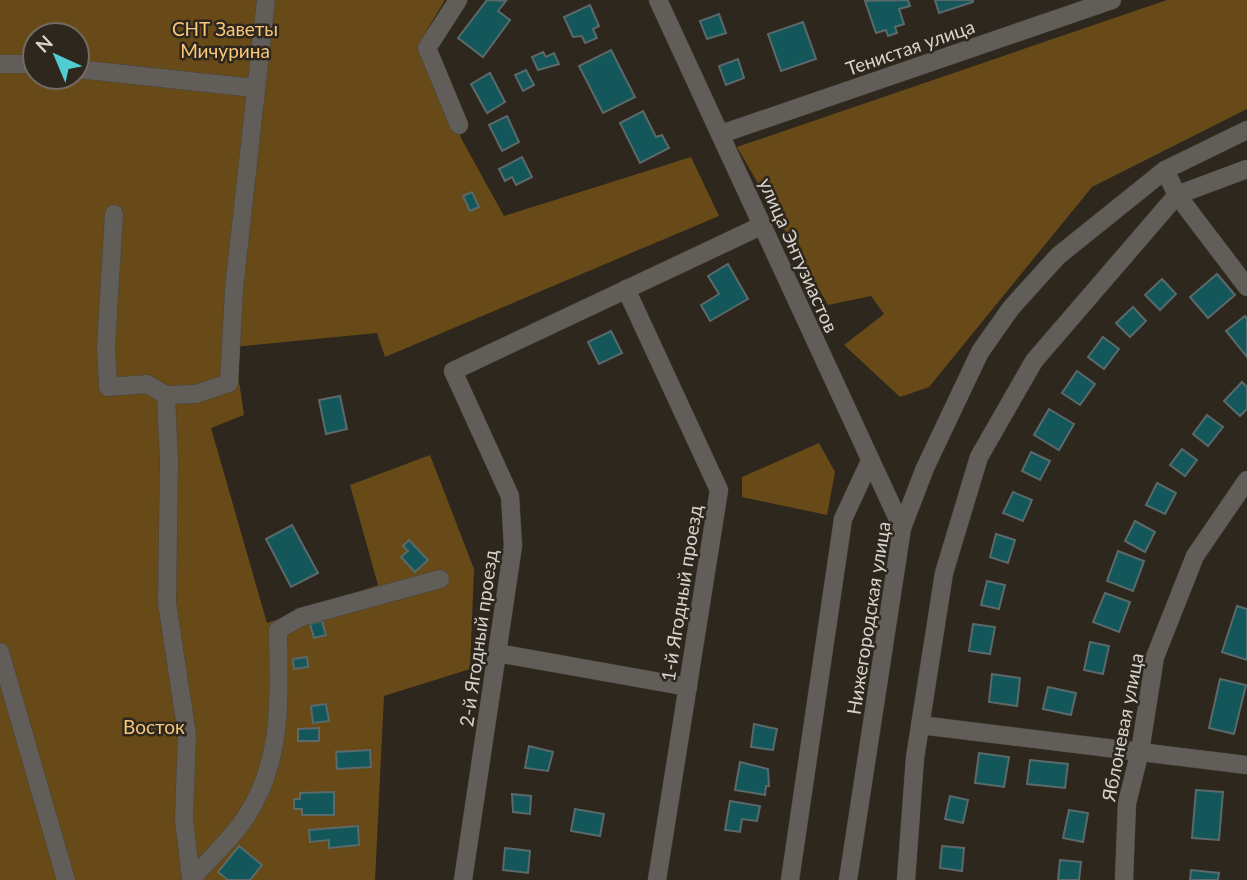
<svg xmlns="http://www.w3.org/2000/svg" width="1247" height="880" font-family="Lato,sans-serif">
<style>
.green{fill:#674a17;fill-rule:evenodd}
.building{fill:#14575a;stroke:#5a696a;stroke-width:2}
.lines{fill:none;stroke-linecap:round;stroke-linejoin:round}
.minor-casing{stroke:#49433a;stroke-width:19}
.minor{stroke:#615e59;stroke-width:18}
.labels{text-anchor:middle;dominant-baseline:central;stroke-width:5;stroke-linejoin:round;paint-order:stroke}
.park-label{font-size:19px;fill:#f8c77a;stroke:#2e271e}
.street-label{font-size:19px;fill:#d7d3cd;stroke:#2e271e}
</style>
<rect width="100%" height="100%" fill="#2e271e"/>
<g class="green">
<path d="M0 0H445L427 30 461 138 504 216 691 157 719 216 385 357 377 333 234 347 244 415 211 428 267 623 378 585 350 485 430 455 474 569 470 669 384 696 375 880H0ZM35 35H77V77H35Z"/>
<path d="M1167 0H1247V109L1092 187 929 387 900 397 844 345 884 314 871 296 828 305 737 147Z"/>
<path d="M819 443 835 472 827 515 742 497V477Z"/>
</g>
<g class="building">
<path d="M487 0 506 1 498 11 510 20 483 57 458 38Z"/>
<path d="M908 0 910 6 899 9 904 24 895 27 897 33 888 36 886 30 876 33 865 1Z"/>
<path d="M935 0H973V2L939 13Z"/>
<path d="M590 5 599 26 593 29 597 38 585 43 582 36 573 37 564 17Z"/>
<path d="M719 14 726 33 707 39 700 21Z"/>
<path d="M803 22 816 59 781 71 768 34Z"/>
<path d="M611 50 635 97 603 113 579 66Z"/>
<path d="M543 52 546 57 554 53 559 64 538 70 532 57Z"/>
<path d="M738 59 744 78 726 85 719 66Z"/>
<path d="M526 70 534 85 523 91 515 75Z"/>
<path d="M490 73 505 102 487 113 471 84Z"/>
<path d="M643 111 656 137 662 135 669 148 640 163 620 123Z"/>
<path d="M507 116 519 142 502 151 489 125Z"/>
<path d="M522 157 532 177 516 185 512 177 505 181 499 169Z"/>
<path d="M472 192 479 207 470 211 463 196Z"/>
<path d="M728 264 748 299 710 321 701 305 719 294 708 276Z"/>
<path d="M1217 274 1235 295 1208 318 1190 297Z"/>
<path d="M1162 279 1176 294 1160 310 1145 295Z"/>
<path d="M1133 307 1146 321 1130 337 1116 323Z"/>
<path d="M1245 316 1247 319V357L1226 331Z"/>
<path d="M611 331 622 353 599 364 588 342Z"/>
<path d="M1103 337 1119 349 1104 369 1088 357Z"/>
<path d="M1077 371 1095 384 1080 405 1062 393Z"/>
<path d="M1242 382 1247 387V409L1240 416 1224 401Z"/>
<path d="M340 396 347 429 326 434 319 400Z"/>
<path d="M1049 409 1074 424 1059 450 1034 435Z"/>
<path d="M1207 415 1223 427 1208 446 1193 434Z"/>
<path d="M1182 449 1197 460 1185 476 1170 465Z"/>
<path d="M1031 452 1050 461 1040 480 1022 471Z"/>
<path d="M1157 483 1176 493 1165 514 1146 505Z"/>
<path d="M1013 492 1032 500 1023 521 1003 513Z"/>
<path d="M1135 521 1155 532 1145 552 1125 541Z"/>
<path d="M292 525 318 573 291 587 266 539Z"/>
<path d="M996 534 1015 540 1008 563 990 557Z"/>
<path d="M409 540 428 560 415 572 401 557 408 551 403 546Z"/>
<path d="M1118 551 1144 561 1133 591 1107 581Z"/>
<path d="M987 581 1005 585 999 609 981 605Z"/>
<path d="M1105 593 1130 602 1119 632 1093 622Z"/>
<path d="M1237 606 1247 609V660L1222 652Z"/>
<path d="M322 621 326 635 314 638 310 624Z"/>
<path d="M973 624 995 627 990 654 969 651Z"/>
<path d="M1090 642 1109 646 1103 674 1084 670Z"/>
<path d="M307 657 308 667 294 669 293 659Z"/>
<path d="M992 674 1020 678 1017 706 989 702Z"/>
<path d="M1220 679 1246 685 1234 734 1209 728Z"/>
<path d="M1048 687 1076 693 1071 715 1043 709Z"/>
<path d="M326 704 329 721 313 723 311 706Z"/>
<path d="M754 724 777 729 773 750 751 747Z"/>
<path d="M319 728V741H298V729Z"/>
<path d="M529 746 553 752 548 771 525 768Z"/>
<path d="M370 750 371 767 337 769 336 752Z"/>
<path d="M979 753 1009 757 1004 787 975 783Z"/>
<path d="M1030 760 1068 764 1065 788 1027 784Z"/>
<path d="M740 762 768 769 769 786H766L765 795 735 790Z"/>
<path d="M1196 790 1223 792 1219 840 1192 838Z"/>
<path d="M334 792V815H302V809H294V799H300V793Z"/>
<path d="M512 794 531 796 530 814 513 812Z"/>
<path d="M950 796 968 800 963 823 945 819Z"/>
<path d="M730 801 760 806 757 821 742 819 740 832 725 830Z"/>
<path d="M575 809 604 814 600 836 571 831Z"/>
<path d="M1069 810 1088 813 1083 842 1063 838Z"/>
<path d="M358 826 359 845 329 848V840L310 842 309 830Z"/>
<path d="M239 846 262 865 250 880H228L218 872Z"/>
<path d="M942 846 964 848 962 871 940 868Z"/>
<path d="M505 848 530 851 528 873 503 870Z"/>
<path d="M1060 860 1081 862 1079 880H1058Z"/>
<path d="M1191 870 1219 873 1218 880H1190Z"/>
</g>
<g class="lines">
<defs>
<g id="minor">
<path d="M458 0 427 48 459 125"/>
<path d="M658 0 902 528"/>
<path d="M0 64H35"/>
<path d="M77 69 254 88"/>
<path d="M721 134 1112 0"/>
<path d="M1165 170 1177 195 1247 287"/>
<path d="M114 214 106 346 108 387 147 384 166 395"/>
<path d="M626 289 719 490 657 880"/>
<path d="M0 652 66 880"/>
<path d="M497 653 688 687"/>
<path d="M920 725 1247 765"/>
<path d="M191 879 184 820 187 734 167 603 169 461 166 395 196 394 229 383 234 289 266 0"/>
<path d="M191 880C206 862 224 846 238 828 284 769 279 701 278 630L301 617 440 579"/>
<path d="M463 880 513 546 510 496 453 371 763 225"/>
<path d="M790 880 843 519 870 461"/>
<path d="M848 880 902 528 925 468 980 352 1011 308 1058 256 1165 170 1247 130"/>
<path d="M906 880 915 758 944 573 979 457 1034 361 1177 195 1247 169"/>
<path d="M1124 880 1127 803 1140 751 1155 657 1195 556 1247 480"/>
</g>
</defs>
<use href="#minor" class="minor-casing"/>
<use href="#minor" class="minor"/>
</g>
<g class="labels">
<g class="park-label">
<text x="225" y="28">СНТ Заветы<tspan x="225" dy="22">Мичурина</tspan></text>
<text x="154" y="726">Восток</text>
</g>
<g class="street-label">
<text transform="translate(910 47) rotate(-19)">Тенистая улица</text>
<text transform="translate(799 255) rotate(66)">улица Энтузиастов</text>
<text transform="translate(681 593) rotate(-81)">1-й Ягодный проезд</text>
<text transform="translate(868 618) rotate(-81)">Нижегородская улица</text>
<text transform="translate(478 638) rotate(-82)">2-й Ягодный проезд</text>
<text transform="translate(1122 727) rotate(-79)">Яблоневая улица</text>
</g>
</g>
<g transform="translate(56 56) rotate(316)"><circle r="33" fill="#2e271e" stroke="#726c64" stroke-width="2"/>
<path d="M0-5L12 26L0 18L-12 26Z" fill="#51ccd2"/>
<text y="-10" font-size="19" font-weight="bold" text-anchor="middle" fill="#d7d3cd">N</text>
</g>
</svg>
